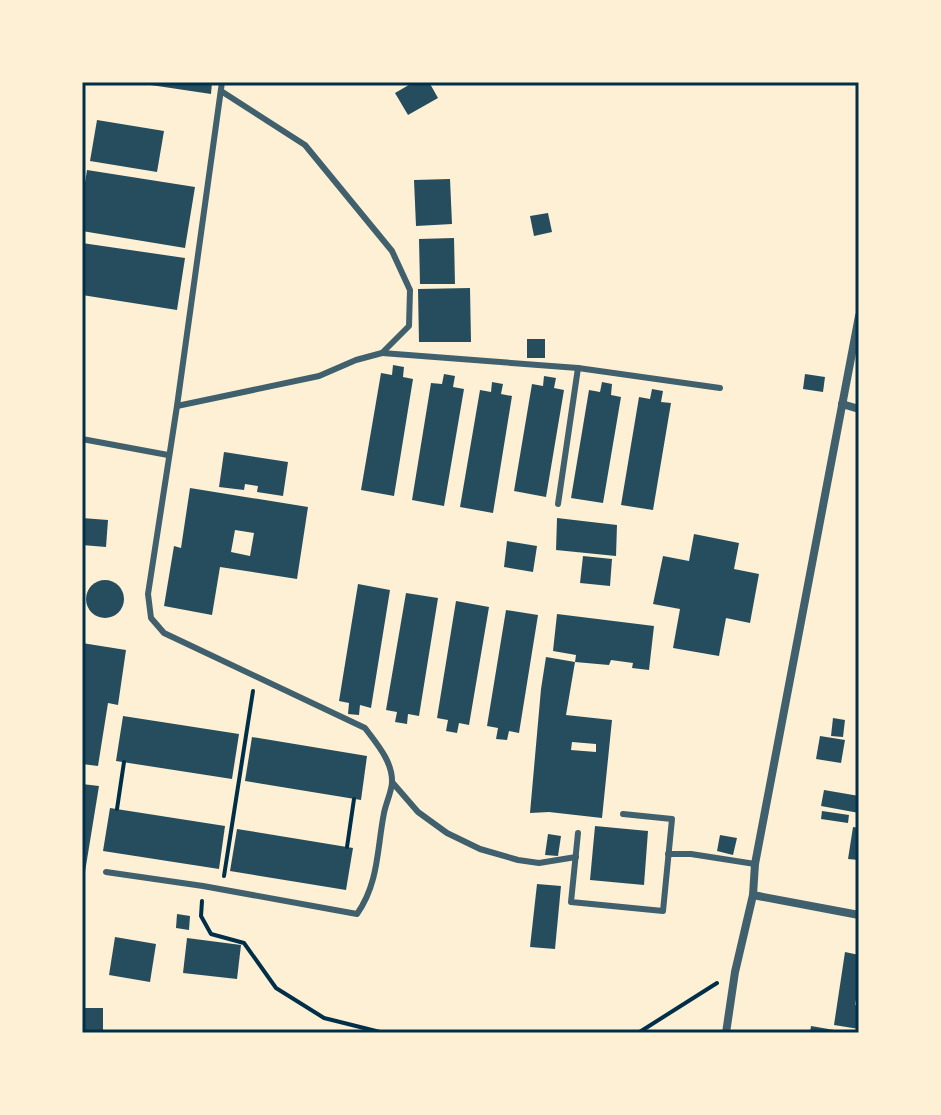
<svg xmlns="http://www.w3.org/2000/svg" width="941" height="1115" font-family="'Work Sans',sans-serif">
<style>
.building{fill:#264d5e;fill-rule:evenodd}
.lines{fill:none;stroke-linecap:round;stroke-linejoin:round}
.path{stroke:#003049;stroke-width:4}
.service{stroke:#3f606c;stroke-width:6}
.minor{stroke:#3f606c;stroke-width:8}
.neatline{fill:none;stroke:#003049;stroke-width:3}
</style>
<rect width="100%" height="100%" fill="#fdf0d5"/>
<g class="building">
<path d="M144 82H212L211 94 144 84Z"/>
<path d="M414 82H429L438 98 408 115 395 93Z"/>
<path d="M97 120 164 131 157 172 90 161Z"/>
<path d="M87 170 195 187 185 248 82 231V201Z"/>
<path d="M450 179 452 224 416 226 414 180Z"/>
<path d="M548 213 552 232 534 236 530 216Z"/>
<path d="M454 238 455 284H420L419 239Z"/>
<path d="M82 243 185 258 177 310 82 295Z"/>
<path d="M470 288 471 342H419L418 289Z"/>
<rect x="527" y="339" width="18" height="19"/>
<path d="M393 365 404 367 403 377 413 379 394 496 361 490 381 373 392 375Z"/>
<path d="M444 374 455 376 453 387 464 389 444 506 412 500 431 383 442 384Z"/>
<path d="M805 374 825 377 823 392 803 389Z"/>
<path d="M544 376 556 378 554 388 564 390 546 497 514 491 532 384 543 386Z"/>
<path d="M492 382 503 384 501 394 512 396 493 513 460 507 480 390 491 392Z"/>
<path d="M602 382 612 384 611 395 621 397 603 503 571 498 589 390 600 392Z"/>
<path d="M652 389 663 391 661 402 671 403 653 510 621 505 639 397 650 399Z"/>
<path d="M224 452 288 462 283 496 257 492 258 486 245 484 244 490 219 487Z"/>
<path d="M190 488 308 507 297 579 220 567 212 615 164 606 174 546 181 548ZM235 530 254 533 250 556 231 552Z"/>
<path d="M82 518 108 520 106 547 82 545Z"/>
<path d="M557 518 617 525 616 556 556 550Z"/>
<path d="M694 534 739 543 734 569 759 574 750 623 726 618 719 656 673 648 680 609 653 604 663 556 689 561Z"/>
<path d="M507 541 537 546 533 572 504 567Z"/>
<path d="M583 556 612 559 610 586 580 583Z"/>
<circle cx="105" cy="599" r="19"/>
<path d="M358 584 390 590 371 708 360 705 359 715 348 714 349 703 339 701Z"/>
<path d="M406 593 438 598 419 716 408 714 407 724 395 722 397 712 386 710Z"/>
<path d="M456 601 489 607 469 725 459 723 457 733 446 731 448 720 437 718Z"/>
<path d="M506 610 538 615 519 733 509 731 507 740 496 739 498 728 487 726Z"/>
<path d="M557 614 654 626 649 670 632 668 633 663 611 660 609 665 575 662 576 655 553 651Z"/>
<path d="M82 643 126 650 118 705 108 703 98 766 82 764Z"/>
<path d="M546 657 575 662 566 715 612 720 602 818 549 812 530 813 541 689ZM572 742 596 744V752L571 750Z"/>
<path d="M123 716 239 734 232 779 116 761Z"/>
<path d="M833 718 845 720 843 737 831 736Z"/>
<path d="M820 736 845 740 841 763 816 759Z"/>
<path d="M252 737 367 756 361 800 245 781Z"/>
<path d="M82 784 99 786 84 878H82Z"/>
<path d="M824 790 859 796V813L821 806Z"/>
<path d="M110 808 225 826 219 869 103 851Z"/>
<path d="M822 811 849 815 848 823 821 819Z"/>
<path d="M595 826 648 831 644 885 590 880Z"/>
<path d="M853 827 859 828V860L848 859Z"/>
<path d="M237 829 353 848 346 890 230 871Z"/>
<path d="M548 834 561 836 558 856 545 855Z"/>
<path d="M720 835 737 838 733 855 717 851Z"/>
<path d="M537 884 561 886 555 949 530 947Z"/>
<path d="M177 914 190 916 189 930 176 928Z"/>
<path d="M115 937 156 944 150 982 109 975Z"/>
<path d="M187 938 241 945 237 979 183 973Z"/>
<path d="M845 952 859 955V982L855 1005 859 1006V1029L834 1025Z"/>
<rect x="82" y="1008" width="21" height="25"/>
<path d="M811 1026 840 1031V1033H810Z"/>
</g>
<g class="lines">
<g class="path">
<path d="M117 809 124 762"/>
<path d="M347 847 354 799"/>
<path d="M224 876 253 691"/>
<path d="M202 901 201 916 211 934 244 943 276 988 324 1018 384 1033"/>
<path d="M638 1033 717 983"/>
</g>
<g class="service">
<path d="M382 353 578 368 720 388"/>
<path d="M177 406 319 376 356 360 382 353 409 326 410 290 392 251 305 145 221 91"/>
<path d="M82 439 168 455"/>
<path d="M558 504 578 368"/>
<path d="M392 782 418 812 447 833 480 849 518 860 539 863 576 857"/>
<path d="M578 833 571 902 663 911 672 819 623 814"/>
<path d="M668 854H691L755 864"/>
<path d="M106 872 203 886 357 914C379 883 377 848 384 813 386 803 391 793 392 783 393 762 377 744 365 728L164 633 151 618 148 594 177 406 222 82"/>
</g>
<g class="minor">
<path d="M842 404 859 409"/>
<path d="M753 895 859 915"/>
<path d="M726 1033 735 972 753 895 755 864 859 316"/>
</g>
</g>
<rect width="941" height="1115" fill="none" stroke="#fdf0d5" stroke-width="168"/>
<rect x="84" y="84" width="773" height="947" class="neatline"/>
</svg>
